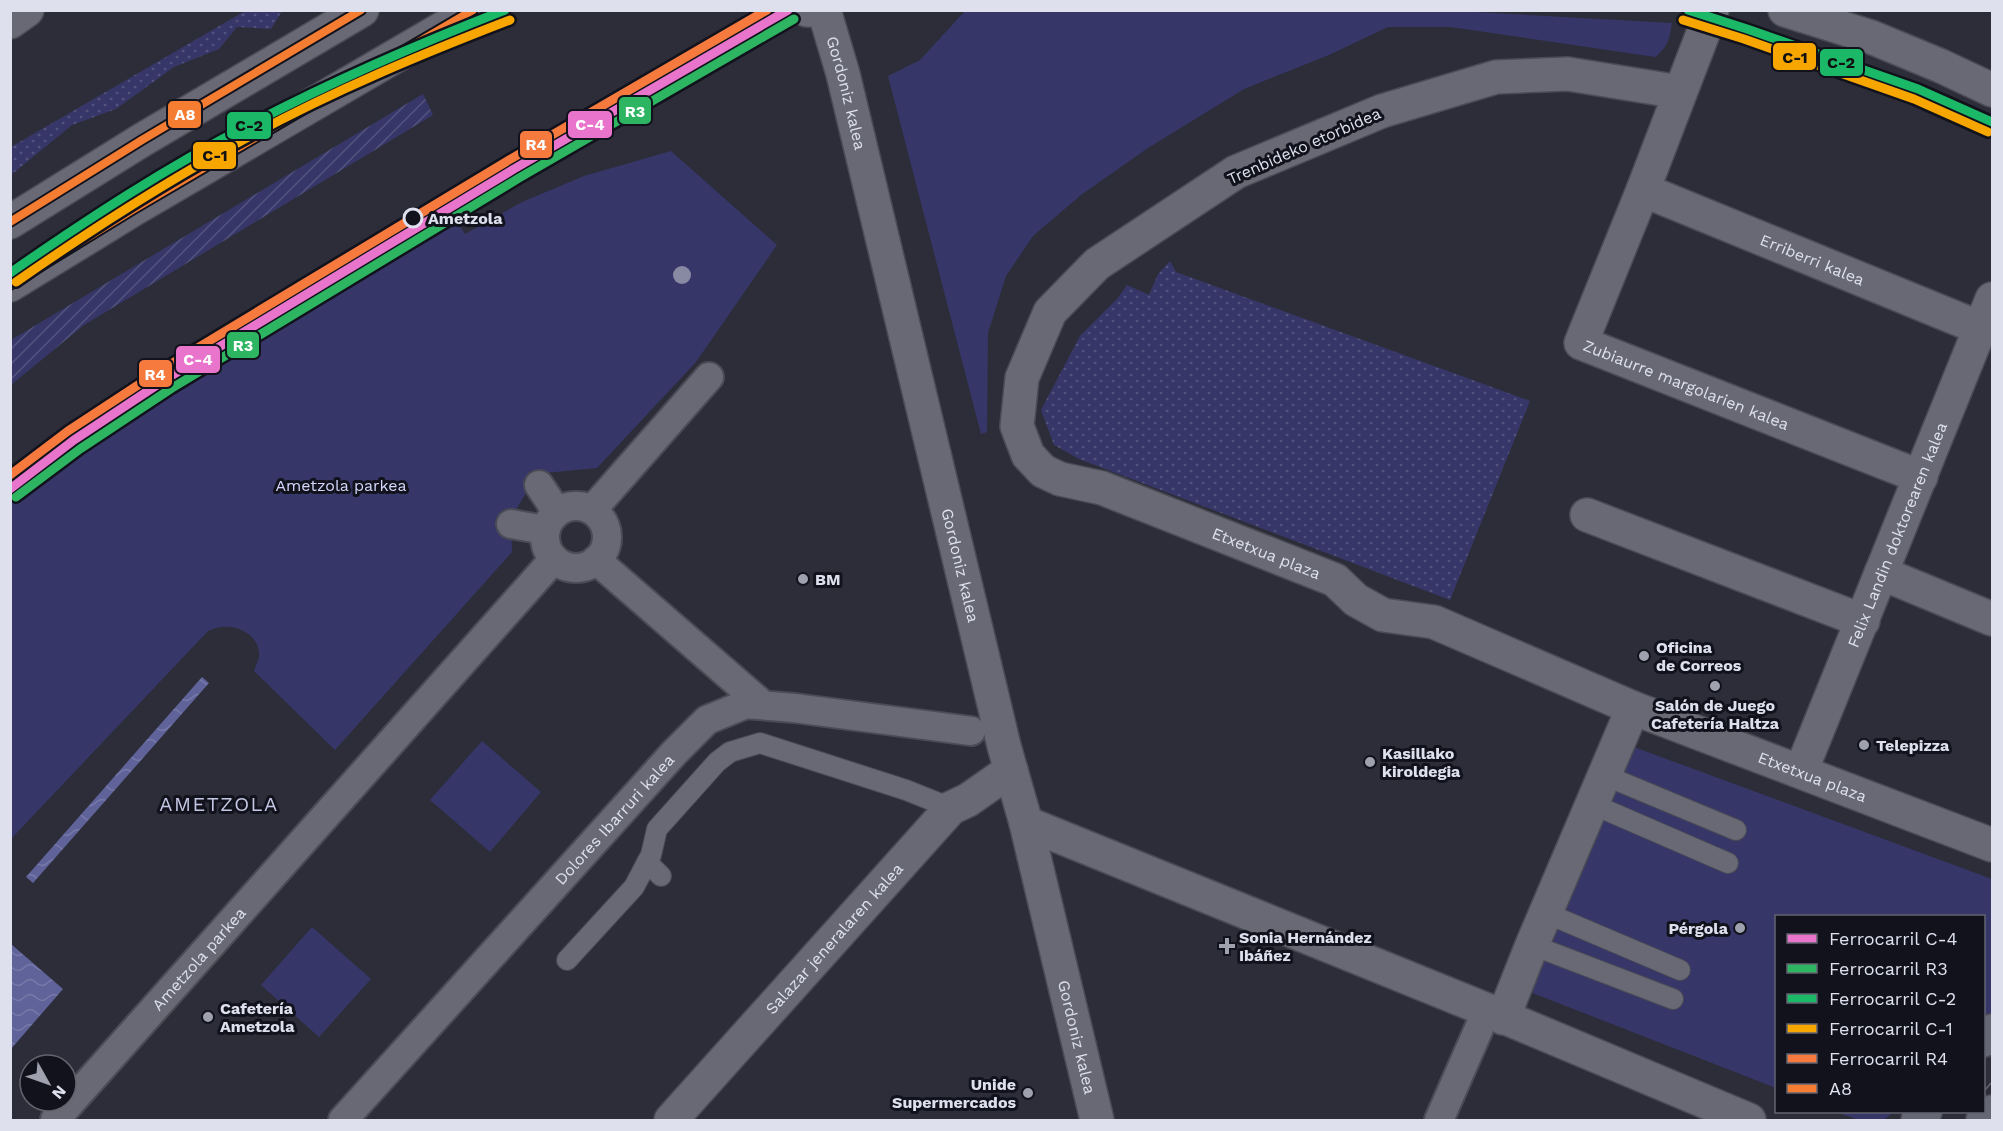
<svg xmlns="http://www.w3.org/2000/svg" width="2003" height="1131" font-family="'Work Sans',sans-serif">
<style>
.grass{fill:url(#grass-dots)}
.park{fill:#363768}
.garden{fill:url(#garden-furrows)}
.water{fill:url(#water-waves)}
.lines{fill:none;stroke-linecap:round;stroke-linejoin:round}
.service-casing{stroke:#4a4b55;stroke-width:22}
.pedestrian-casing{stroke:#4a4b55;stroke-width:32}
.minor-casing{stroke:#4a4b55;stroke-width:36}
.tertiary-casing{stroke:#4a4b55;stroke-width:36}
.primary-casing{stroke:#4a4b55;stroke-width:36}
.service{stroke:#686974;stroke-width:20}
.pedestrian{stroke:#686974;stroke-width:28}
.minor{stroke:#686974;stroke-width:33}
.tertiary{stroke:#686974;stroke-width:33}
.primary{stroke:#666775;stroke-width:33}
.tram{stroke:#63646f;stroke-width:1.5}
.bus-1-casing{stroke:#11121c;stroke-width:12}
.bus-1{stroke:#f57d32;stroke-width:8}
.rail-1-casing{stroke:#11121c;stroke-width:14}
.rail-2-casing{stroke:#11121c;stroke-width:14}
.rail-3-casing{stroke:#11121c;stroke-width:14}
.rail-4-casing{stroke:#11121c;stroke-width:14}
.rail-5-casing{stroke:#11121c;stroke-width:14}
.rail-1{stroke:#e974cb;stroke-width:9}
.rail-2{stroke:#2eb562;stroke-width:9}
.rail-3{stroke:#1ab867;stroke-width:9}
.rail-4{stroke:#f7a600;stroke-width:9}
.rail-5{stroke:#f6793e;stroke-width:9}
.tree{fill:#888aa4}
.stop-dot{fill:#11121c;stroke:#dee0ee;stroke-width:3}
.poi-dot{fill:#a0a1af;stroke:#11121c;stroke-width:2}
.labels{text-anchor:middle;dominant-baseline:central;stroke-width:6;stroke-linejoin:round;paint-order:stroke}
.street-label{font-size:16px;fill:#dee0ee;stroke:#11121c}
.stop-label{font-size:16px;font-weight:bold;fill:#dee0ee;stroke:#11121c;text-anchor:start}
.park-label{font-size:16px;fill:#d3d7fb;stroke:#11121c}
.poi-label{font-size:16px;font-weight:bold;fill:#dee0ee;stroke:#11121c;text-anchor:start}
.quarter-label{font-size:20px;letter-spacing:1.5px;fill:#c4c7e4;stroke:#11121c}
.line-badge{stroke:#11121c;stroke-width:2}
.badge-label{font-size:16px;text-anchor:middle;font-weight:bold;fill:#fff}
.pale-badge-label{font-size:16px;text-anchor:middle;font-weight:bold;fill:#111}
</style>
<defs>
<pattern id="grass-dots" width="8" height="8" patternUnits="userSpaceOnUse" patternTransform="scale(1.5)"><rect width="8" height="8" fill="#363768"/><path d="M2 2h.1M6 6h.1" fill="none" stroke="#53547e" stroke-width="1.8" stroke-linecap="round"/></pattern>
<pattern id="garden-furrows" width="10" height="10" patternUnits="userSpaceOnUse" patternTransform="scale(1.5)"><rect width="10" height="10" fill="#363768"/><path d="M-1 1l2-2M0 10L10 0M9 11l2-2" fill="none" stroke="#53547e"/></pattern>
<pattern id="water-waves" width="16" height="10" patternUnits="userSpaceOnUse" patternTransform="scale(1.5)"><rect width="16" height="10" fill="#5f639a"/><path d="M0 5q4-4 8 0t8 0" fill="none" stroke="#7679a8"/></pattern>
</defs>
<rect width="100%" height="100%" fill="#2c2d39"/>
<g class="grass">
<path d="M245 11H282L271 29 237 27 219 49 174 67 116 109 72 125 11 175V147Z"/>
<path d="M1170 261 1176 272 1530 401 1450 600 1079 459 1054 445 1041 410 1080 336 1118 298 1127 285 1149 295 1158 274Z"/>
</g>
<g class="park">
<path d="M1439 10 1672 23C1670 38 1668 47 1655 57L1451 27H1388L1329 55 1244 89 1148 148 1081 195 1033 236 1006 276 988 333 987 432 981 434 888 76 920 60 965 11Z"/>
<path d="M671 151 777 245 696 362 597 468 545 473 533 481 513 515 511 524 512 552 335 750 254 671C255 667 258 661 259 657 261 637 240 625 222 627 218 627 213 629 208 631L11 839 10 487 129 394 138 407 452 213 465 234 522 202 584 176Z"/>
<path d="M482 741 541 792 490 852 430 800Z"/>
<path d="M1634 747 1992 879V1012L1984 1021V916H1776V1088L1530 992Z"/>
<path d="M312 927 371 979 319 1037 261 985Z"/>
<path d="M1836 1112H1893L1884 1120H1859Z"/>
</g>
<path class="garden" d="M423 94 433 115 84 325 11 385V340Z"/>
<g class="water">
<path d="M202 677 209 683 33 883 26 877Z"/>
<path d="M11 944 63 989 11 1049Z"/>
</g>
<g class="lines">
<defs>
<g id="service">
<path d="M1604 775 1736 830"/>
<path d="M1592 804 1728 863"/>
<path d="M647 862 661 876"/>
<path d="M1546 913 1680 970"/>
<path d="M1532 945 1673 999"/>
<path d="M567 960 634 887 651 855 657 829 717 762 730 752 760 743 906 790 951 808"/>
</g>
<g id="pedestrian">
<path d="M539 485 557 512"/>
<circle cx="576" cy="537" r="31"/>
<path d="M592 510 709 377"/>
<path d="M511 524 545 530"/>
<path d="M596 560 763 705"/>
<path id="s1" d="M55 1120 554 559"/>
<path id="s2" d="M343 1120 674 753 707 720 746 704 794 708 971 731"/>
<path d="M1439 1120 1487 1010"/>
</g>
<g id="minor">
<path id="s3" d="M824 10 843 74 1004 746 1026 823 1097 1120"/>
<path id="s4" d="M1712 10 1643 190 1581 343 1921 477"/>
<path d="M10 22 27 10"/>
<path id="s5" d="M1680 92 1568 74 1496 77 1382 111 1236 172 1097 264 1050 312 1022 378 1017 426 1028 455 1043 471 1060 479 1102 488 1335 580 1356 600 1383 615 1434 622 1633 708 1992 845"/>
<path id="s6" d="M1643 190 1980 328"/>
<path d="M1587 515 1863 621"/>
<path d="M1881 573 1992 619"/>
<path id="s7" d="M1801 771C1866 614 1928 456 1992 299"/>
<path d="M1026 823 1487 1010 1749 1120"/>
<path d="M1503 1018 1532 945 1633 708"/>
<path id="s8" d="M671 1120 951 808 968 800 1011 770"/>
</g>
<g id="tertiary">
<path d="M807 10H822"/>
<path d="M1785 10 1871 37 1941 66 1992 90"/>
<path d="M10 222 142 140 362 10"/>
<path d="M10 285 134 209 474 10"/>
</g>
<g id="primary">
<path d="M1984 1040 1992 1031"/>
<path d="M1918 1120 1925 1112"/>
<path d="M1983 1120 1992 1112"/>
</g>
</defs>
<use href="#service" class="service-casing"/>
<use href="#pedestrian" class="pedestrian-casing"/>
<use href="#minor" class="minor-casing"/>
<use href="#tertiary" class="tertiary-casing"/>
<use href="#primary" class="primary-casing"/>
<use href="#service" class="service"/>
<use href="#pedestrian" class="pedestrian"/>
<use href="#minor" class="minor"/>
<use href="#tertiary" class="tertiary"/>
<use href="#primary" class="primary"/>
<path class="tram" d="M1984 1091 1992 1082"/>
<defs>
<g id="bus-1">
<path d="M10 222 142 140 361 10"/>
<path d="M10 285 134 209 473 10"/>
</g>
</defs>
<use href="#bus-1" class="bus-1-casing"/>
<use href="#bus-1" class="bus-1"/>
<defs>
<path id="rail-1" d="M10 489 74 440 166 379 514 169 788 10"/>
<path id="rail-2" d="M16 497 80 449 172 388 519 178 794 19"/>
<g id="rail-3">
<path d="M1688 10 1747 29 1918 89 1992 122"/>
<path d="M10 273C88 219 167 167 251 124 333 81 418 44 505 10"/>
</g>
<g id="rail-4">
<path d="M1683 20 1744 39 1914 99 1988 132"/>
<path d="M16 282C92 229 170 179 252 135 335 90 422 54 510 20"/>
</g>
<path id="rail-5" d="M10 475 68 431 161 370 509 160 767 10"/>
</defs>
<use href="#rail-1" class="rail-1-casing"/>
<use href="#rail-2" class="rail-2-casing"/>
<use href="#rail-3" class="rail-3-casing"/>
<use href="#rail-4" class="rail-4-casing"/>
<use href="#rail-5" class="rail-5-casing"/>
<use href="#rail-1" class="rail-1"/>
<use href="#rail-2" class="rail-2"/>
<use href="#rail-3" class="rail-3"/>
<use href="#rail-4" class="rail-4"/>
<use href="#rail-5" class="rail-5"/>
</g>
<circle class="tree" cx="682" cy="275" r="9"/>
<circle class="stop-dot" cx="413" cy="218" r="9"/>
<g class="poi-dot">
<circle cx="803" cy="579" r="6"/>
<circle cx="1644" cy="656" r="6"/>
<circle cx="1715" cy="686" r="6"/>
<circle cx="1864" cy="745" r="6"/>
<circle cx="1370" cy="762" r="6"/>
<circle cx="1740" cy="928" r="6"/>
<path d="M1224 937h6v6h6v6h-6v6h-6v-6h-6v-6h6z"/>
<circle cx="208" cy="1017" r="6"/>
<circle cx="1028" cy="1093" r="6"/>
</g>
<g class="labels">
<g class="street-label">
<text stroke="none"><textPath href="#s3" startOffset="86">Gordoniz kalea</textPath></text>
<text transform="translate(1304 146) rotate(-24)">Trenbideko etorbidea</text>
<text stroke="none"><textPath href="#s6" startOffset="183">Erriberri kalea</textPath></text>
<text stroke="none"><textPath href="#s4" startOffset="471">Zubiaurre margolarien kalea</textPath></text>
<text stroke="none"><textPath href="#s7" startOffset="255">Felix Landin doktorearen kalea</textPath></text>
<text stroke="none"><textPath href="#s5" startOffset="1108">Etxetxua plaza</textPath></text>
<text stroke="none"><textPath href="#s3" startOffset="572">Gordoniz kalea</textPath></text>
<text stroke="none"><textPath href="#s5" startOffset="1702">Etxetxua plaza</textPath></text>
<text stroke="none"><textPath href="#s2" startOffset="405">Dolores Ibarruri kalea</textPath></text>
<text stroke="none"><textPath href="#s8" startOffset="244">Salazar jeneralaren kalea</textPath></text>
<text stroke="none"><textPath href="#s1" startOffset="216">Ametzola parkea</textPath></text>
<text stroke="none"><textPath href="#s3" startOffset="1058">Gordoniz kalea</textPath></text>
</g>
<g class="stop-label">
<text x="428" y="218">Ametzola</text>
</g>
<g class="park-label">
<text x="341" y="485">Ametzola parkea</text>
</g>
<g class="poi-label">
<text x="815" y="579">BM</text>
<text x="1656" y="647">Oficina<tspan x="1656" dy="18">de Correos</tspan></text>
<text x="1715" y="705" text-anchor="middle">Salón de Juego<tspan x="1715" dy="18">Cafetería Haltza</tspan></text>
<text x="1876" y="745">Telepizza</text>
<text x="1382" y="753">Kasillako<tspan x="1382" dy="18">kiroldegia</tspan></text>
<text x="1728" y="928" text-anchor="end">Pérgola</text>
<text x="1239" y="937">Sonia Hernández<tspan x="1239" dy="18">Ibáñez</tspan></text>
<text x="220" y="1008">Cafetería<tspan x="220" dy="18">Ametzola</tspan></text>
<text x="1016" y="1084" text-anchor="end">Unide<tspan x="1016" dy="18">Supermercados</tspan></text>
</g>
<g class="quarter-label">
<text x="219" y="804">AMETZOLA</text>
</g>
</g>
<g class="line-badge">
<rect x="1772" y="42" width="45" height="29" rx="6" fill="#f7a600"/>
<rect x="1819" y="48" width="45" height="29" rx="6" fill="#1ab867"/>
<rect x="618" y="96" width="34" height="29" rx="6" fill="#2eb562"/>
<rect x="167" y="100" width="35" height="29" rx="6" fill="#f57d32"/>
<rect x="567" y="110" width="46" height="29" rx="6" fill="#e974cb"/>
<rect x="226" y="111" width="46" height="29" rx="6" fill="#1ab867"/>
<rect x="519" y="130" width="34" height="29" rx="6" fill="#f6793e"/>
<rect x="192" y="141" width="45" height="29" rx="6" fill="#f7a600"/>
<rect x="226" y="331" width="34" height="28" rx="6" fill="#2eb562"/>
<rect x="175" y="345" width="46" height="29" rx="6" fill="#e974cb"/>
<rect x="138" y="359" width="35" height="29" rx="6" fill="#f6793e"/>
</g>
<g class="badge-label">
<text x="635" y="117">R3</text>
<text x="185" y="120">A8</text>
<text x="590" y="130">C-4</text>
<text x="536" y="150">R4</text>
<text x="243" y="351">R3</text>
<text x="198" y="365">C-4</text>
<text x="155" y="380">R4</text>
</g>
<g class="pale-badge-label">
<text x="1795" y="63">C-1</text>
<text x="1841" y="68">C-2</text>
<text x="249" y="131">C-2</text>
<text x="215" y="161">C-1</text>
</g>
<rect width="2003" height="1131" fill="none" stroke="#dee0ee" stroke-width="24"/>
<rect x="1775" y="915" width="210" height="198" fill="#11121c" stroke="#636470" stroke-width="1.5"/>
<rect x="1787" y="934" width="30" height="9" fill="#e974cb" stroke="#636470" stroke-width="1.5"/>
<text x="1829" y="945" font-size="18" fill="#dee0ee">Ferrocarril C-4</text>
<rect x="1787" y="964" width="30" height="9" fill="#2eb562" stroke="#636470" stroke-width="1.5"/>
<text x="1829" y="975" font-size="18" fill="#dee0ee">Ferrocarril R3</text>
<rect x="1787" y="994" width="30" height="9" fill="#1ab867" stroke="#636470" stroke-width="1.5"/>
<text x="1829" y="1005" font-size="18" fill="#dee0ee">Ferrocarril C-2</text>
<rect x="1787" y="1024" width="30" height="9" fill="#f7a600" stroke="#636470" stroke-width="1.5"/>
<text x="1829" y="1035" font-size="18" fill="#dee0ee">Ferrocarril C-1</text>
<rect x="1787" y="1054" width="30" height="9" fill="#f6793e" stroke="#636470" stroke-width="1.5"/>
<text x="1829" y="1065" font-size="18" fill="#dee0ee">Ferrocarril R4</text>
<rect x="1787" y="1084" width="30" height="9" fill="#f57d32" stroke="#636470" stroke-width="1.5"/>
<text x="1829" y="1095" font-size="18" fill="#dee0ee">A8</text>
<g transform="translate(48 1083) rotate(130)"><circle r="28" fill="#11121c" stroke="#636470" stroke-width="1.5"/>
<path d="M0-4.5L10 22L0 15L-10 22Z" fill="#a0a1af"/>
<text y="-9" font-size="16" font-weight="bold" text-anchor="middle" fill="#dee0ee">N</text>
</g>
</svg>
